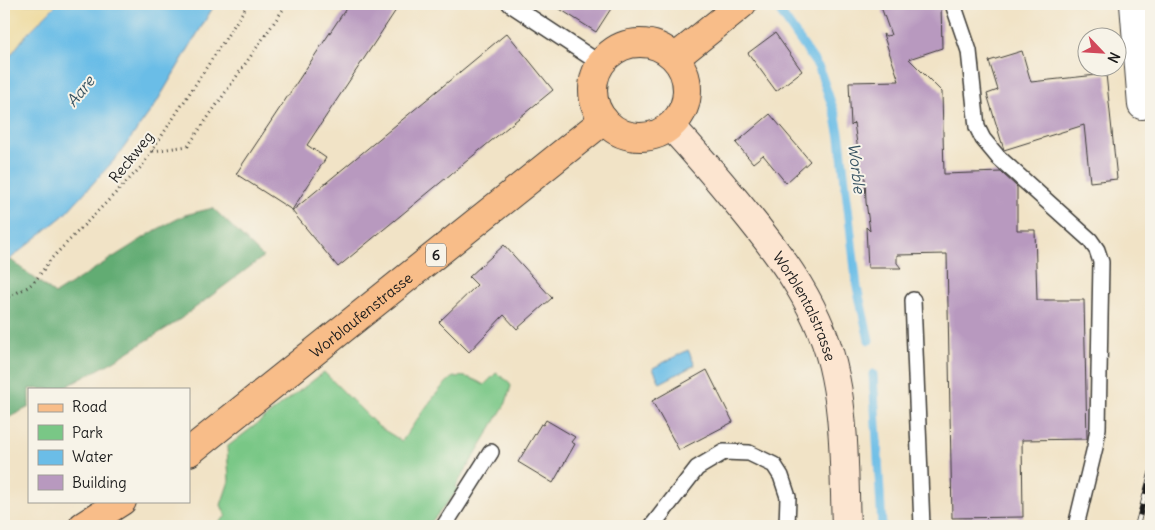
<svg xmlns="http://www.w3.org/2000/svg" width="1155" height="530" font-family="Delius,sans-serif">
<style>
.green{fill:#79c786;stroke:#4a7251}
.forest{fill:#62ac73;stroke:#3f6448}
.sand{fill:#eeda9e;stroke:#857b5d}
.water{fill:#6bbde7;stroke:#446c82}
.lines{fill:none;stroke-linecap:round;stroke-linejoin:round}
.stream{stroke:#6bbde7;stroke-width:9}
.building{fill:#b899bf}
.service-casing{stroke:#3c3a36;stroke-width:18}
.minor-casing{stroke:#3c3a36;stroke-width:30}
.secondary-casing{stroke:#3c3a36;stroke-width:30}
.primary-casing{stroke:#3c3a36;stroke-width:30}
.path{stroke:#3c3a36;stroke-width:3;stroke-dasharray:1 4;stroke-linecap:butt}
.service{stroke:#fff;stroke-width:15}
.minor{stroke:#fff;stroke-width:28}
.secondary{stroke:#fce5d0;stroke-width:28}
.primary{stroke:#f8bd89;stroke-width:28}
.rail-casing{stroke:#1c1c1c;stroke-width:5.5}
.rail{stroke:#f7f3e8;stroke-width:4;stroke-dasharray:11;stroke-linecap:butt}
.labels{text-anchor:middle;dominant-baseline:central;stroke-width:4;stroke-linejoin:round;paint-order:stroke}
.shield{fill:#f7f3e8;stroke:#5e5c59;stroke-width:1}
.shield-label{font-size:14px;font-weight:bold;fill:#1c1c1c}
.street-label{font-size:15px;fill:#1c1c1c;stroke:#f7f3e8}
.water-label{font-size:16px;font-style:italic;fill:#385463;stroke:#f7f3e8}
</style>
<rect width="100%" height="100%" fill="#f7f3e8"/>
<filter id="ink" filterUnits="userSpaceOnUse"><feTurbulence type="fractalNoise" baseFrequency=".02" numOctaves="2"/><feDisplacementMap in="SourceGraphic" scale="10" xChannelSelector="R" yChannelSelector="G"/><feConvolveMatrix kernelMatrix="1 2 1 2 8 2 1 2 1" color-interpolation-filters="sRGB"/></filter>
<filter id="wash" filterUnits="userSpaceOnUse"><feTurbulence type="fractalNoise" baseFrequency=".0096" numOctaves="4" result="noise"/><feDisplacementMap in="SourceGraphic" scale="20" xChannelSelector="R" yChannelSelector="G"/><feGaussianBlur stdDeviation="1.12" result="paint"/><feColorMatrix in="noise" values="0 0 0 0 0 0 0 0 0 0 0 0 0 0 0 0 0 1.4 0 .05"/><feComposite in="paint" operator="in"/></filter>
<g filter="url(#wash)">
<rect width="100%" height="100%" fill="#f1e3c6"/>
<path class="green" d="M324 372 379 427 402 441C410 430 443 380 454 377 466 375 474 379 484 385L496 373 508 381 511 386 506 403 456 486 458 490 428 526H215L226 516 221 505 229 481 227 447Z"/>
<path class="forest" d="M213 208 263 257 175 323 112 362 62 389H29V407L4 420V264L11 260 55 294 156 230 185 215Z"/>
<path class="sand" d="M4 4H57L4 64Z"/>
<g class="water">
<path d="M57 4H215L155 105 117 157 64 215 4 264V64L26 35Z"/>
<path d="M688 350 695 365 660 383 653 368Z"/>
</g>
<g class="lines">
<g class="stream">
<path d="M781 13 819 68 836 117 840 138 857 287 869 340"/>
<path d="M873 374 882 526"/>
</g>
</g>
<g id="blocks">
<g class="building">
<path d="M349 4H400L307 145 326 158 292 210 236 174Z"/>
<path d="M552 4H614L596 32Z"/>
<path d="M880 4H941L942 48 909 59 942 92 944 174 1001 172 1017 187V230H1035L1037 300H1084L1087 439 1022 440 1023 517 952 518 947 254 897 255V263L901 268H868L866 227 870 231 866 202 865 178H862L854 123 851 126 849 82 899 81 883 34 886 36 891 35Z"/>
<path d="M507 33 553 90 338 267 292 211Z"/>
<path d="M775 33 802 71 776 91 748 53Z"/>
<path d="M1022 51 1031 82 1106 74 1117 179 1090 182 1084 125 1004 150 987 94 998 90 989 61Z"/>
<path d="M770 114 810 161 786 183 763 155 753 163 736 143Z"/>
<path d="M504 245 552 298 517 329 504 315 469 352 439 322 477 285 469 277Z"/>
<path d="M707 370 733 422 679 450 652 401Z"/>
<path d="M546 420 575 437 571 442 575 444 553 483 518 462 541 424 543 425Z"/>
</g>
</g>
</g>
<g filter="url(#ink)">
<use href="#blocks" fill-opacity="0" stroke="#3c3a36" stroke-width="1"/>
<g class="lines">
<defs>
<g id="service">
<path d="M510 4 601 64"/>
<path d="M953 4 969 51 977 127 983 139 998 157 1090 240 1097 250 1101 262 1098 428 1095 447 1076 526"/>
<path d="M913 300 922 526"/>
<path d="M444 526 491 452"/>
<path d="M652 526 697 468 724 452 749 453 774 465 781 476 788 497 787 526"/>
</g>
<path id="minor" d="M1134 4 1142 105"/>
<g id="secondary">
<path id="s1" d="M671 126C695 152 718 179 740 206 782 257 822 309 835 376 845 424 844 476 846 526"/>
</g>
<g id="primary">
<circle cx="640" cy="90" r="47"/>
<path d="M675 58 742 4"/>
<path id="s2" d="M189 452 604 120"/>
<path d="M83 526 122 501"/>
</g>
</defs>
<use href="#service" class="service-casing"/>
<use href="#minor" class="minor-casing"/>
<use href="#secondary" class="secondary-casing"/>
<use href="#primary" class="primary-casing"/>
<g class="path">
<path d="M153 151 188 146 287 4"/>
<path d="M4 299 28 287 36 280 51 259 142 166 248 4"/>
</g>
<use href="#service" class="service"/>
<use href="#minor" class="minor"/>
<use href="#secondary" class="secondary"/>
<use href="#primary" class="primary"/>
<defs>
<path id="rail" d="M1137 526 1151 473"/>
</defs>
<use href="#rail" class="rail-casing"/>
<use href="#rail" class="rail"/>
</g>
</g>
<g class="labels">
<rect class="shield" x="426" y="243.5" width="20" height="23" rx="4"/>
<g class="shield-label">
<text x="436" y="255">6</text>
</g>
<g class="street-label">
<text transform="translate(131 157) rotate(-51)">Reckweg</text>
<text stroke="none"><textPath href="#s1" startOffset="226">Worblentalstrasse</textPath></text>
<text stroke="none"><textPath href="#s2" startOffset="220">Worblaufenstrasse</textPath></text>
</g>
<g class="water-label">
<text transform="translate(80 91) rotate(-51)">Aare</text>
<text transform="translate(857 168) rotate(83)">Worble</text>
</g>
</g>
<rect width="1155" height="530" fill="none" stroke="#f7f3e8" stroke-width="20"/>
<rect x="28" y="388" width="162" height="115" fill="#f7f3e8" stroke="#9f9d96"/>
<rect x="38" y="404" width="25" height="8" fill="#f8bd89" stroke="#9f9d96"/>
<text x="72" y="412" font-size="15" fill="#1c1c1c">Road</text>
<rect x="38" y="425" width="25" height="15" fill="#79c786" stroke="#9f9d96"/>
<text x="72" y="438" font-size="15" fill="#1c1c1c">Park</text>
<rect x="38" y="450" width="25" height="15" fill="#6bbde7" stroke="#9f9d96"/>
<text x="72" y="462" font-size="15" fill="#1c1c1c">Water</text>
<rect x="38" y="475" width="25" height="15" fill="#b899bf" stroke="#9f9d96"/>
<text x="72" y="488" font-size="15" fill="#1c1c1c">Building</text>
<g transform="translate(1102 52) rotate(115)"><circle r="24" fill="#f7f3e8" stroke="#9f9d96"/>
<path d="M0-4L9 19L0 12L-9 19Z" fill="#d1495b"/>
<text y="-8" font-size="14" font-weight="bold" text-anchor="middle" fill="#1c1c1c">N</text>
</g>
</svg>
